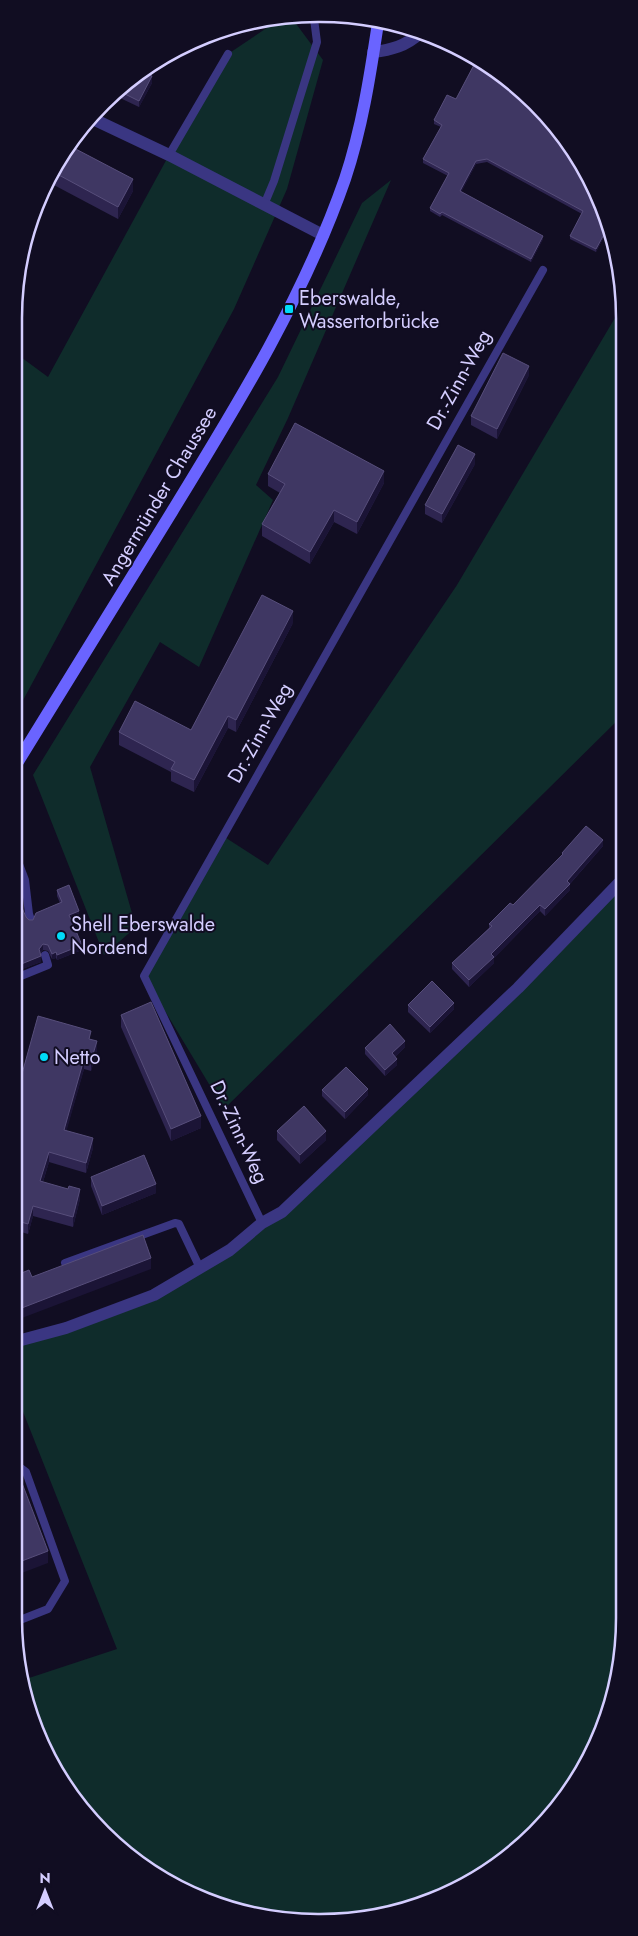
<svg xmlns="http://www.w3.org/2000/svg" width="638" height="1936" font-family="Jost,sans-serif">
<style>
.green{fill:#0f2c2b}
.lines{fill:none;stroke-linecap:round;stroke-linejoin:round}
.service{stroke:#3a3682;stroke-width:8}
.minor{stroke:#3a3682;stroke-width:12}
.secondary{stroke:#6a64ff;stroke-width:12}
.wall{fill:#2e2550}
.shaded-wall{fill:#1b1436}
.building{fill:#3f3763;stroke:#574e7b}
.poi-dot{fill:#00dbf8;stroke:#110d22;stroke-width:2}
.labels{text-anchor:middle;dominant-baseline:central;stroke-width:4;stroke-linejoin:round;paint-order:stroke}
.poi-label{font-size:20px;fill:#d4cdff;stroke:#110d22;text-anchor:start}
.street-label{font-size:20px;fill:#d4cdff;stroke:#110d22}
.rim{fill:none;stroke:#d4cdff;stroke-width:2.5}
</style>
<rect width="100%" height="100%" fill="#110d22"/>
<g class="green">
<path d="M283 17H291L323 60 287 189 234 309 14 717V352L48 377 169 155 228 54Z"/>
<path d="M391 180 288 418 256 485 273 500 199 667 160 642 90 767 136 927 104 955 33 775 278 377 362 203Z"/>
<path d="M622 306 623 715 224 1109 144 976 223 836 268 865 457 585Z"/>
<path d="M623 879 624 1617 614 1696 573 1787 489 1871 398 1912 279 1920 184 1891 90 1818 37 1734 26 1679 117 1649 14 1389V1342L154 1295 282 1212Z"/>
</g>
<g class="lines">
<g class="service">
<path d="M169 155 228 54"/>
<path d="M264 205 274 181 317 42 314 19"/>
<path d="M14 851 25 880 29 914 31 920"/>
<path d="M14 978H16L48 965 45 955"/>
<path d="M262 1223 144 976 543 270"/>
<path d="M65 1263 175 1223 179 1224 200 1268"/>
<path d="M14 1463 26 1472 65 1581 48 1609 15 1622"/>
</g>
<g class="minor">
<path d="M373 52C391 50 406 46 420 33"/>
<path d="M93 119 169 155 323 235"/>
<path d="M14 1342 66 1328 154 1295 230 1250 262 1223 282 1212 518 988 623 879"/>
</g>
<path class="secondary" d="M14 768C67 682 120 596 173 510 238 404 304 297 345 179 362 128 370 76 378 23"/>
</g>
<g class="wall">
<path d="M145 73 152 83 139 107 118 97Z"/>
<path d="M515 90 513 94 601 202 608 229 596 252 570 239V236L582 214 487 162 476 164 461 192 543 239 531 262 442 215 440 217 430 211V208L448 176 423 163V159L441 127 434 124V120L456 99Z"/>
<path d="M70 146 133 191 118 219 52 184Z"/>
<path d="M529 375 497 439 471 425V416Z"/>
<path d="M475 464 442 523 425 514V505Z"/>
<path d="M268 474 384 483 357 534 334 522 310 564 262 536V524L280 493 268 486Z"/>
<path d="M293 623 236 732 228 728 194 792 171 781V772L119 745V732L191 730Z"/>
<path d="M603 846 570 884V890L545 916 540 911 494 958V963L469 987 452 969V963L489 928V924L513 905 562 856V853Z"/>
<path d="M57 890 79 917 71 920 82 950 57 960 56 958 52 959 48 951 43 950 40 953 41 962 14 972V904L26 917 29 920H33L60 903 57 896Z"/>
<path d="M408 1005 454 1009 430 1033 408 1012Z"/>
<path d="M121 1015 201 1128 171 1141 121 1027Z"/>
<path d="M91 1039 97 1051 91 1071 84 1069 66 1131 93 1148 86 1173 49 1162 43 1182 80 1199 73 1227 33 1216 28 1234 14 1230V1091L17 1092Z"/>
<path d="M405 1047 395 1057 397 1065 385 1076 365 1054V1048Z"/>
<path d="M322 1090 368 1095 345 1119 322 1096Z"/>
<path d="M277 1131 326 1140 300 1164 277 1140Z"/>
<path d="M91 1177 156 1193 102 1215 91 1186Z"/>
</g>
<g class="shaded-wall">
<path d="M152 76V83L139 107V101Z"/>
<path d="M476 161V164L460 195V191Z"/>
<path d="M133 179V191L118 219V207Z"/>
<path d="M608 227V229L596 252V249Z"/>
<path d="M543 236V239L531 262V259Z"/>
<path d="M529 366V375L497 439V429Z"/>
<path d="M475 454V464L442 523V514Z"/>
<path d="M384 471V483L357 534V522Z"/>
<path d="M334 510V522L310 564V552Z"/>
<path d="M293 611V623L236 732V720Z"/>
<path d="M228 716V728L194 792V780Z"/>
<path d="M603 840V846L567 887V881Z"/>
<path d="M570 884V890L545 916V909Z"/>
<path d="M540 905V911L494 958V963L469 987V980L491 954Z"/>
<path d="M79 911V917L69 920V915Z"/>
<path d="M43 944V950L39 954V949Z"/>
<path d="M82 945V950L57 960V955Z"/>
<path d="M56 952V958L52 959V954Z"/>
<path d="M41 956V962L14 972V967Z"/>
<path d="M454 1003V1009L430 1033V1027Z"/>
<path d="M97 1041V1051L91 1071V1061Z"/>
<path d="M405 1041V1047L392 1060V1053Z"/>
<path d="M84 1059V1069L64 1140V1130Z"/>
<path d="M397 1059V1065L385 1076V1070Z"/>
<path d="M368 1089V1095L345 1119V1112Z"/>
<path d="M201 1116V1128L171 1141V1129Z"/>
<path d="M326 1131V1140L300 1164V1155Z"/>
<path d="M93 1138V1148L86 1173V1163Z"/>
<path d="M49 1152V1162L40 1191V1181Z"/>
<path d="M156 1184V1193L102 1215V1206Z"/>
<path d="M80 1189V1199L73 1227V1217Z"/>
<path d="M33 1206V1216L28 1234V1224Z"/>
<path d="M151 1258V1269L14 1321V1311Z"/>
<path d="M48 1551V1563L14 1576V1564Z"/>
</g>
<g class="building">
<path d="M475 63 494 73 514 89 512 94 533 105 549 118 601 202 608 227 596 249 570 236 583 211 487 159 476 161 460 191 543 236 531 259 442 212 440 214 430 208 449 173 423 159 442 125 434 120 447 95 456 99Z"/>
<path d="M145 73 152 76 139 101 123 93Z"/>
<path d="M70 146 133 179 118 207 57 174Z"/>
<path d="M503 353 529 366 497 429 471 416Z"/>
<path d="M295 423 384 471 357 522 334 510 310 552 262 524 285 484 268 474Z"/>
<path d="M458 445 475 454 442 514 425 505Z"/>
<path d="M262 595 293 611 236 720 228 716 194 780 171 769 175 762 119 732 135 701 191 730Z"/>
<path d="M586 826 603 840 567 881 570 884 545 909 540 905 491 954 494 957 469 980 452 963 492 926 489 924 510 903 513 905 563 854 562 853Z"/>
<path d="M69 885 79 911 69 915 82 945 57 955 56 952 52 954 48 945 43 944 39 949 41 956 14 967V904L19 901 26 917 29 920H33L36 913 62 902 57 890Z"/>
<path d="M432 981 454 1003 430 1027 408 1005Z"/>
<path d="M151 1002 201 1116 171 1129 121 1015Z"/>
<path d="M38 1016 91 1031 89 1039 97 1041 91 1061 84 1059 64 1130 93 1138 86 1163 49 1152 40 1181 68 1189 69 1186 80 1189 73 1217 33 1206 28 1224 14 1220V1091L17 1092Z"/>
<path d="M390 1024 405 1041 392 1053 397 1059 385 1070 365 1048Z"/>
<path d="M346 1067 368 1089 345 1112 322 1090Z"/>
<path d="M304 1106 326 1131 300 1155 277 1131Z"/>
<path d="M144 1155 156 1184 102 1206 91 1177Z"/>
<path d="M143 1235 151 1258 14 1311V1276L29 1270 32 1277Z"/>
<path d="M17 1470 48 1551 14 1564V1471Z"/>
</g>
<g class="poi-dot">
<rect x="284" y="304" width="10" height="10" rx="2.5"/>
<circle cx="61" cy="936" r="5"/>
<circle cx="44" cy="1057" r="5"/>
</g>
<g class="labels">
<g class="poi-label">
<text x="299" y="298">Eberswalde,<tspan x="299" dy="23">Wassertorbrücke</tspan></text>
<text x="71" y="924">Shell Eberswalde<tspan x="71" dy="23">Nordend</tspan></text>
<text x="54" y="1057">Netto</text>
</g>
<g class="street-label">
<text transform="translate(459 380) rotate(-61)">Dr.-Zinn-Weg</text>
<text transform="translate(159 496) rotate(-59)">Angermünder Chaussee</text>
<text transform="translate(260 733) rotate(-61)">Dr.-Zinn-Weg</text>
<text transform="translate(239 1132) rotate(65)">Dr.-Zinn-Weg</text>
</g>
</g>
<path d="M0 0H638V1936H0ZM318 22H320A296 296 0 0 1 616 318V1618A296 296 0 0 1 320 1914H318A296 296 0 0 1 22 1618V318A296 296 0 0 1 318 22Z" fill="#110d22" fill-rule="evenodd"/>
<path class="rim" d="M318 22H320A296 296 0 0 1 616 318V1618A296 296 0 0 1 320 1914H318A296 296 0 0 1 22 1618V318A296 296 0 0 1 318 22Z"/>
<g transform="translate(45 1891)" stroke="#110d22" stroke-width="4" paint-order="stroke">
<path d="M0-4L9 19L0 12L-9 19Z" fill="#d4cdff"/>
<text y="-8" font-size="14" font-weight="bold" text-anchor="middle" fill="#d4cdff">N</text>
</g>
</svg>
